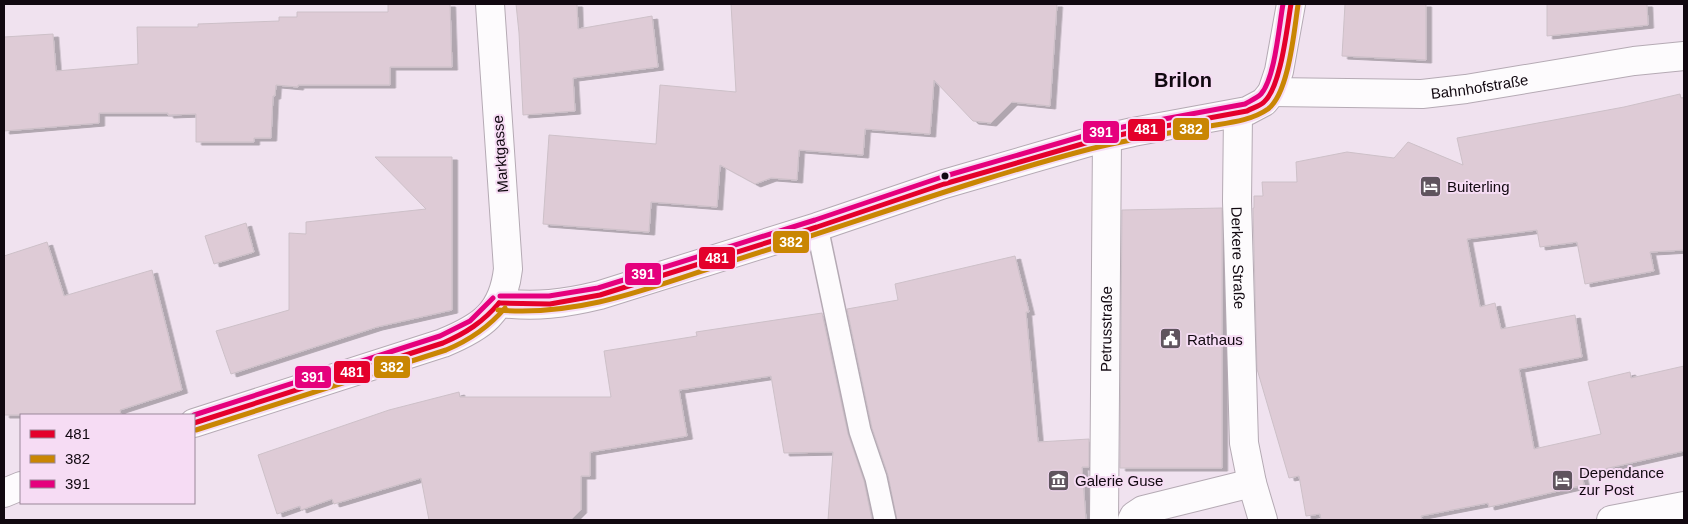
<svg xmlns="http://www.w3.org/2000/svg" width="1688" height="524" font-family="Helvetica,sans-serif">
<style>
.building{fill:#decbd6;stroke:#cdc0c8;filter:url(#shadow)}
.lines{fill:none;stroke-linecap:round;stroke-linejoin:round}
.lane-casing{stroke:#b5aab4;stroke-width:24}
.street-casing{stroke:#b5aab4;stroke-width:30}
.lane{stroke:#fdfbfd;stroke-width:21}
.street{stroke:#fdfbfd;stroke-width:28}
.bus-1-casing{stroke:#f6dcf4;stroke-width:9}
.bus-2-casing{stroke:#f6dcf4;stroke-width:9}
.bus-3-casing{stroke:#f6dcf4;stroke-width:9}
.bus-1{stroke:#e4002b;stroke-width:5}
.bus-2{stroke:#c98603;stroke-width:5}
.bus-3{stroke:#e5007d;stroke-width:5}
.bus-dot{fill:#110810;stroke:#f6dcf4;stroke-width:2}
.labels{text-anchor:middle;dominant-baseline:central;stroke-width:4;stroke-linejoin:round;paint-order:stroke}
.street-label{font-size:15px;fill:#110810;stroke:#f6dcf4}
.poi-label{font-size:15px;fill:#110810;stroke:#f6dcf4;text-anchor:start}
.district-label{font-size:20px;font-weight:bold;fill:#110810;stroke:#f6dcf4}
.line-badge{stroke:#f6dcf4;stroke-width:2}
.badge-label{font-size:14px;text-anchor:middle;font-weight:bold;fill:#fff}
</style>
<defs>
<filter id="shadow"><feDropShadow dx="5.5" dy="3" stdDeviation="0" flood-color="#0004"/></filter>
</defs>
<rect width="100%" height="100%" fill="#f0e2ef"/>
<g class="building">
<path d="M388 4H450L452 67H390V85H298V87L276 85 275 96H273L271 138H254V142H196V114L168 115V113H99V123L4 131V37L53 34 56 71 138 64 137 27H198V24L279 21V17H297V12H388Z"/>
<path d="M516 4H577L578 29 652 16 658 67 573 78 575 111 523 115 519 33Z"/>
<path d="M731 4H1057L1050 106 1012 102 991 123 973 121 934 80 930 134 865 129 863 155 799 150 797 180 771 178 755 184 720 165 717 207 651 202 649 232 543 224 549 135 656 144 660 85 736 92Z"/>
<path d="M1345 4H1426V60L1342 56Z"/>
<path d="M1547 4H1647L1648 25 1547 36Z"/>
<path d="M1680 94 1681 98H1684V250L1650 252 1654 271 1585 284 1577 242 1540 247 1537 230 1467 239 1480 307 1495 303 1501 329 1575 315 1582 357 1519 369 1534 449 1601 434 1588 382 1630 372 1631 378 1684 366V451L1582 474 1584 485 1489 507 1488 503 1421 516 1422 520H1321L1320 514 1306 516 1299 476 1289 478 1257 369 1253 208H1254V196H1263L1262 182H1297L1296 162 1347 152 1394 158 1408 142 1463 165 1457 138 1624 107Z"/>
<path d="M375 157H452V310L377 327 231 374 216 331 289 310V233L306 234V222L426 209Z"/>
<path d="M1222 208V468H1120L1122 210Z"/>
<path d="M246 223 254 252 214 264 205 236Z"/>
<path d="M47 242 64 296 152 270 182 390 120 410 121 415H4V256Z"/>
<path d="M1015 256 1029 312H1026L1038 442 1089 439V467H1082L1086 520H897L888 475 872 428 847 309 898 300 895 284Z"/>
<path d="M822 313 848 434 864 481 872 520H828L833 452 784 453 771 376 679 390 687 436 590 452V476H581V510L571 520H429L421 478 334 504 332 499 301 510 300 506 277 514 258 455 389 410 459 392 460 397H611L604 351 697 336 696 332Z"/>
</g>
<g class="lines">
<defs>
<path id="lane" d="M817 227 860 431 876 478 885 520"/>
<g id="street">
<path id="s1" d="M1272 92 1422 94 1466 89 1634 61 1684 56"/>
<path id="s2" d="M1238 114 1237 201 1244 443 1252 483 1263 520"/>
<path d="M499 303C537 307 563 304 600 295L817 227 944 184 1089 142 1133 132 1247 111 1264 102 1272 92 1279 71 1291 4"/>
<path d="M194 423 443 343C482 327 503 313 508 269L490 4"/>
<path d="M4 493 21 486"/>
<path id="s3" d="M1104 520 1107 138"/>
<path d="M1132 520 1134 516 1143 510 1252 483"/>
<path d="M1611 520 1684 506"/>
</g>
</defs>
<use href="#lane" class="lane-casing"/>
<use href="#street" class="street-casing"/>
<use href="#lane" class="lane"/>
<use href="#street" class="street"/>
<defs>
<g id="bus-1">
<path d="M499 303 550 304 600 295 817 227 944 184 1089 142 1133 132 1247 111C1252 108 1260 106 1264 102 1281 87 1287 27 1291 4"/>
<path d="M194 423 443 343C466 333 483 322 499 303"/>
</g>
<g id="bus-2">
<path d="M498 310C581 317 652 287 729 262 849 225 968 181 1090 149 1126 140 1162 134 1198 128 1221 123 1248 123 1268 109 1289 93 1294 31 1298 5"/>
<path d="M196 430 446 350C470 340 488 328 505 308"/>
</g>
<g id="bus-3">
<path d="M500 296H549L598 288 815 220 942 177 1087 135 1132 125 1245 104C1250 101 1257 98 1261 94 1275 78 1279 26 1283 4"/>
<path d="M194 415 440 336 470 321 493 298"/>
</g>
</defs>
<use href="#bus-1" class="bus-1-casing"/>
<use href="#bus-2" class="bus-2-casing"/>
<use href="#bus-3" class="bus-3-casing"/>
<use href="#bus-1" class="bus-1"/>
<use href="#bus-2" class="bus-2"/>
<use href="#bus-3" class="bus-3"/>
</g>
<defs>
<symbol id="hotel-square" viewBox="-11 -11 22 22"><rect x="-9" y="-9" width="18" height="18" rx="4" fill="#5f545e" stroke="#f6dcf4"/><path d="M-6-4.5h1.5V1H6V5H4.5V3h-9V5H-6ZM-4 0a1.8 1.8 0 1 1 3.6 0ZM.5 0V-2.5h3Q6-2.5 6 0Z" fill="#fff"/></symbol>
<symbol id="civic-square" viewBox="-11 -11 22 22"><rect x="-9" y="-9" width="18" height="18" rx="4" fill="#5f545e" stroke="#f6dcf4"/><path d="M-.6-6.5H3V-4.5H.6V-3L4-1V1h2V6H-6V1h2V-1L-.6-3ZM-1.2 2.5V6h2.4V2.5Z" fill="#fff"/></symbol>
<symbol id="museum-square" viewBox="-11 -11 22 22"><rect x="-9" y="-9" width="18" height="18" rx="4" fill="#5f545e" stroke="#f6dcf4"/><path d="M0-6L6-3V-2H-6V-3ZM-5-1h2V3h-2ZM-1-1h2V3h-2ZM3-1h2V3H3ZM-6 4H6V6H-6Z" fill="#fff"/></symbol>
</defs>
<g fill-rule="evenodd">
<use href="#hotel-square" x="1418" y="174" width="25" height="25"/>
<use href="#civic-square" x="1158" y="326" width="25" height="25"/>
<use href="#museum-square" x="1046" y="468" width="25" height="25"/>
<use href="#hotel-square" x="1550" y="468" width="25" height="25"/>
</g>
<circle class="bus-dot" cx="945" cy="176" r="4.5"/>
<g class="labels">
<g class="street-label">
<text stroke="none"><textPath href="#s1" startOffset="208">Bahnhofstraße</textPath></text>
<text transform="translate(500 154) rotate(-94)">Marktgasse</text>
<text stroke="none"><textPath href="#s2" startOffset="144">Derkere Straße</textPath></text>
<text stroke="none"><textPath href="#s3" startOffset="191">Petrusstraße</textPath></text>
</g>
<g class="poi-label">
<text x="1447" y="186">Buiterling</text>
<text x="1187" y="339">Rathaus</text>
<text x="1579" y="472">Dependance<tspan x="1579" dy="17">zur Post</tspan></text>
<text x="1075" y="480">Galerie Guse</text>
</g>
<g class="district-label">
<text x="1183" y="80">Brilon</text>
</g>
</g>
<g class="line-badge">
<rect x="1172" y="117" width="38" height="24" rx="5" fill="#c98603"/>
<rect x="1127" y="118" width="39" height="24" rx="5" fill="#e4002b"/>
<rect x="1082" y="120" width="38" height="24" rx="5" fill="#e5007d"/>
<rect x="772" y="230" width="38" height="24" rx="5" fill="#c98603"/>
<rect x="698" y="246" width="38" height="24" rx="5" fill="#e4002b"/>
<rect x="624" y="262" width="38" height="24" rx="5" fill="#e5007d"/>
<rect x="373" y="355" width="38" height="24" rx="5" fill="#c98603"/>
<rect x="333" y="360" width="38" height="24" rx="5" fill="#e4002b"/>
<rect x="294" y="365" width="38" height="24" rx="5" fill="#e5007d"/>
</g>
<g class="badge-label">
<text x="1191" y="134">382</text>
<text x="1146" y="134">481</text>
<text x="1101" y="137">391</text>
<text x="791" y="247">382</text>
<text x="717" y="263">481</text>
<text x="643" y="279">391</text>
<text x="392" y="372">382</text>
<text x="352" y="377">481</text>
<text x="313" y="382">391</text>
</g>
<rect width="1688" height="524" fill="none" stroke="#110810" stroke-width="10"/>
<rect x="20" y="414" width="175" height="90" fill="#f6dcf4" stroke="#9a8799"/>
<rect x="30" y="430" width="25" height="8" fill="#e4002b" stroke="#9a8799"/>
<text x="65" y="439" font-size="15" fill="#110810">481</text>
<rect x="30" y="455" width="25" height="8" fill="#c98603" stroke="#9a8799"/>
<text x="65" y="464" font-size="15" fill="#110810">382</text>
<rect x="30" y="480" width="25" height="8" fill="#e5007d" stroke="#9a8799"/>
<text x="65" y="489" font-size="15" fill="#110810">391</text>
</svg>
